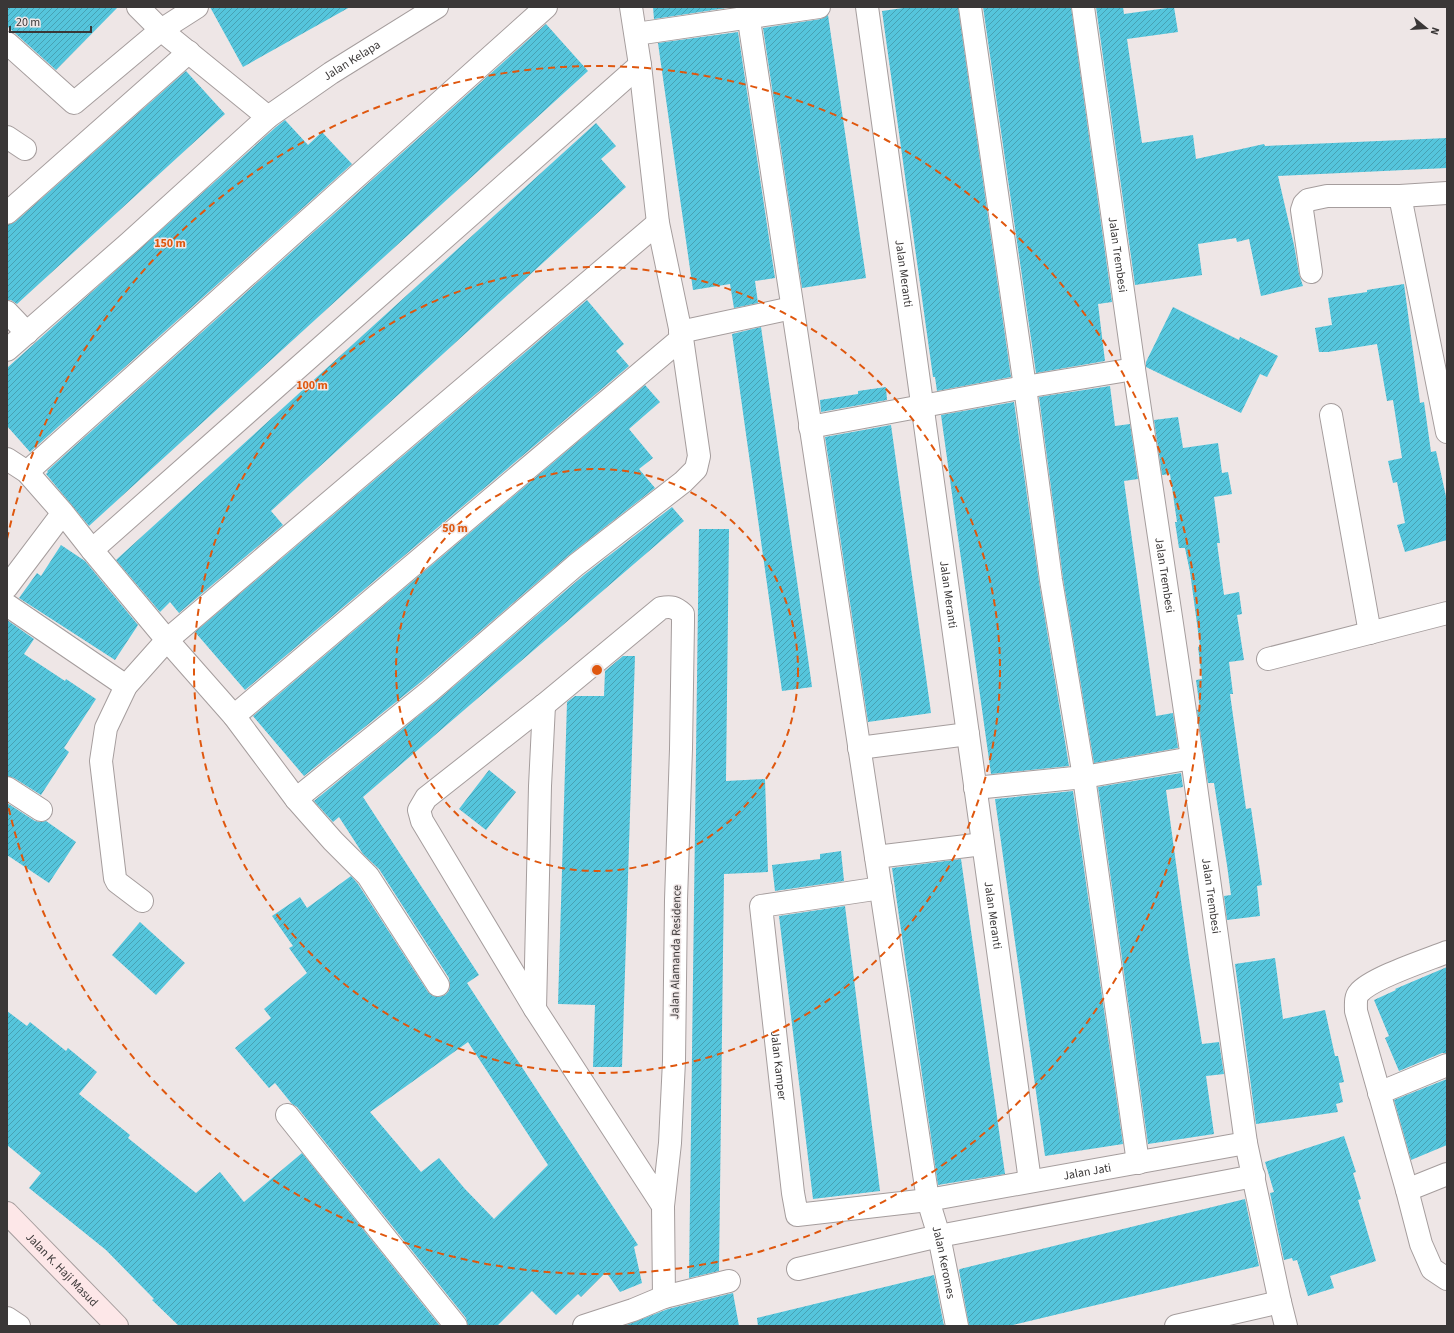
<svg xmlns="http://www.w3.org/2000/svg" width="1454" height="1333" font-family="'Source Sans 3',sans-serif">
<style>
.building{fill:url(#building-hatch);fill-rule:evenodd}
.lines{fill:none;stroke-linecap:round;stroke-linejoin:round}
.street-casing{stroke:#a59d9d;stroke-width:24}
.secondary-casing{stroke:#a59d9d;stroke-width:24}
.street{stroke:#fff;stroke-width:22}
.secondary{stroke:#fde7e8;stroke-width:22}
.ring{fill:none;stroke:#df570e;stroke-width:2;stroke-dasharray:7 5}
.labels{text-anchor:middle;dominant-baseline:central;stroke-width:3;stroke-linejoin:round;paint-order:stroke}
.street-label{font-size:12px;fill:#3a3737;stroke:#eee6e6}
.centre{fill:#df570e;stroke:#eee6e6;stroke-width:2}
.ring-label{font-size:12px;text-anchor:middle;font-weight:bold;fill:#df570e;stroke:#eee6e6;stroke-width:3;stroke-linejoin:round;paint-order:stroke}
</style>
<defs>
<pattern id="building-hatch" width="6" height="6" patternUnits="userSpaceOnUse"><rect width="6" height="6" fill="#55c5dc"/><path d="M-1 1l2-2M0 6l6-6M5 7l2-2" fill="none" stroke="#47a1b3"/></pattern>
</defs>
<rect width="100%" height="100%" fill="#eee6e6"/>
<g class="building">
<path d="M7 7H118L56 70 7 26Z"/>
<path d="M210 7H350L243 67Z"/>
<path d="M653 7H733L654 19Z"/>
<path d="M910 7H958L1011 377 937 391 935 377H933L882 11Z"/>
<path d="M983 7H1071L1112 302 1098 304 1105 361 1036 373Z"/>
<path d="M1096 7H1123L1124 14 1174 7 1178 32 1127 39 1142 143 1193 135 1196 159 1264 144 1265 146 1447 138V168L1278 176 1294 245 1299 274 1303 286 1261 296 1249 239 1237 242 1236 238 1198 244 1202 275 1135 285Z"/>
<path d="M828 15 866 278 802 288 763 28 821 19Z"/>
<path d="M546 24 588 71 89 526 46 474 48 472 47 471Z"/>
<path d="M738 32 775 278 755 281 758 303 734 308 730 284 693 290 658 43Z"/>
<path d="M186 71 225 114 17 304 11 300H7V225L15 222Z"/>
<path d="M285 120 308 145 322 132 352 164 30 452 7 426V368L276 127Z"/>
<path d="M596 123 616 146 601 159 626 187 271 511 283 525 179 613 170 602 160 612 116 560Z"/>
<path d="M1404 284 1420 403 1424 402 1431 452 1436 451 1447 501V540L1405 552 1397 525 1405 523 1397 482 1393 483 1388 461 1402 458 1393 400 1387 401 1377 344 1328 352H1319L1315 328 1332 325 1328 298 1367 292V290Z"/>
<path d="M587 300 624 344 616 351 629 366 245 690 195 632Z"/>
<path d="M1173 307 1239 340 1240 337 1278 356 1267 377 1260 374 1241 413 1146 367V362Z"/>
<path d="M761 327 812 687 782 691 732 334Z"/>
<path d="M645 385 660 402 629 429 653 458 639 469 655 488 568 556 422 681 304 776 253 716Z"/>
<path d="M1110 386 1115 426 1130 424 1138 479 1124 481 1156 716 1173 713 1178 748 1094 763 1063 578 1039 397Z"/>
<path d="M886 387 887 400 821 412 820 400 858 394V391Z"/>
<path d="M1014 402 1039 582 1069 766 991 774 941 415Z"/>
<path d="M1178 417 1183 448 1218 443 1222 473 1228 472 1232 494 1214 497 1220 543H1217L1224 595 1239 592 1242 614 1237 615 1244 660 1229 662 1233 694H1230L1246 809 1251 808 1262 885 1257 886 1260 916 1227 920 1224 896 1231 895 1227 865 1214 783H1208L1197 710 1200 709 1196 680 1202 679 1198 647 1200 646 1190 572 1185 548H1179L1175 522H1177L1170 474 1162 475 1154 420Z"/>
<path d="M891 425 931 713 868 722 825 437Z"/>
<path d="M672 507 684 521 363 797 479 975 467 983 638 1245 634 1247 642 1283 620 1292 606 1272 581 1297 578 1294 556 1315 532 1291 497 1326H468L466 1318 297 1107 292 1104 275 1083 269 1088 235 1048 271 1018 264 1009 307 973 289 948 293 946 272 916 300 897 307 908 351 876 358 884 428 992 433 996 439 997 445 995 449 991 450 985 449 978 379 869 363 854 339 817 333 822 314 801 438 700 584 575ZM468 1042 548 1165 494 1219 465 1189 439 1158 421 1172 370 1112Z"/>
<path d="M699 529H729L726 781 765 779 768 872 724 874 719 1271 689 1278Z"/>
<path d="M61 545 85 561 138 625 115 660 19 598 37 573 41 576Z"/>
<path d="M7 620 34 639 24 654 65 681 66 679 96 699 64 748 69 752 41 795 14 778 7 776Z"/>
<path d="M623 656H635L622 1067H593L595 1005 558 1004 567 702 575 696H604L605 671Z"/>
<path d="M489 770 516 792 486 830 459 809Z"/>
<path d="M1181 773 1183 787 1166 790 1188 952 1202 1044 1219 1042 1224 1074 1206 1076 1214 1134 1148 1144 1098 787Z"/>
<path d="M1073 791 1123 1144 1045 1156 995 799Z"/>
<path d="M7 803 35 821 40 822 46 821 76 842 49 883 7 855Z"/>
<path d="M841 851 844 881 775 891 772 865 820 859V854Z"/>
<path d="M961 859 1005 1174 938 1185 892 868Z"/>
<path d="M845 906 880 1191 813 1199 779 916Z"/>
<path d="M140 922 185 963 156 995 112 955Z"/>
<path d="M1275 958 1283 1019 1325 1010 1335 1056H1338L1344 1082 1339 1083 1343 1102 1336 1104 1338 1112 1256 1124 1235 964Z"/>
<path d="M1447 967V1053H1442L1399 1071 1385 1038 1389 1036 1374 1000 1396 990 1395 989Z"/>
<path d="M7 1011 27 1026 30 1022 66 1051 68 1048 97 1072 79 1094 130 1135 128 1138 196 1193 220 1172 244 1202 302 1153 440 1326H179L152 1300 154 1299 106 1250 29 1188 41 1173 7 1145Z"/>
<path d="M1447 1079V1145L1411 1160 1394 1100Z"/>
<path d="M1344 1136 1356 1172 1353 1173 1361 1199 1358 1200 1376 1261 1330 1276 1334 1288 1308 1296 1297 1260 1293 1261 1292 1258 1284 1260 1270 1193 1274 1192 1265 1162Z"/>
<path d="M1245 1199 1259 1266 1009 1326H969L959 1270 960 1269Z"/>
<path d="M934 1275 944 1326H758L757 1318Z"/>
<path d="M733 1293 739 1326H624L668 1309Z"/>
</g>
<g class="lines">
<defs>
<g id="street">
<path d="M138 7 161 30 268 117"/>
<path id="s1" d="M747 7 928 1200 939 1236 957 1326"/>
<path id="s2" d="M867 7 1030 1181"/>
<path d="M970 7 1025 387 1051 580 1084 777 1138 1163"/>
<path id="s3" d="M1083 7 1134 369 1192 758 1246 1143 1280 1302 1286 1326"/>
<path d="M636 34 819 7"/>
<path d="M7 43 74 103 161 30 197 7"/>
<path d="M7 137 25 149"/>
<path d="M1400 196 1447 432"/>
<path d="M7 213 189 52"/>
<path d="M1311 272 1302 210 1304 204 1308 200 1327 196H1400L1447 193"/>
<path d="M7 312 27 333"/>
<path d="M680 332 792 308"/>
<path id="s4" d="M7 350 129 243 268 117 331 73 437 7"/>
<path d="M1331 415 1370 633"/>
<path d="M810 427 1025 387 1134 369"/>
<path d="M7 459 27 472 63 513 92 550 167 640 234 716 296 799 333 841 368 876 438 985"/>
<path d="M27 472 546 7"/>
<path d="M92 550 640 65"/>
<path d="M7 587 62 514"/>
<path d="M7 605 126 686"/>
<path d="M1268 659 1447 613"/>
<path d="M234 716 682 338"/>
<path d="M859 748 968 734"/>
<path d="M7 788 41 810"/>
<path d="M975 788 1084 777 1192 758"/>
<path d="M296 799 430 691 576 565 683 482 696 469 699 456 682 338 658 223 640 65 631 7"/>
<path d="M876 857 983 844"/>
<path id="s5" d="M881 888 761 906 793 1193 797 1215 928 1200 1246 1143"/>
<path d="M142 901 117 882 115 878 101 761 106 728 126 686 167 640 658 223"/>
<path d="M1447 952C1427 960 1371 978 1359 993 1355 997 1356 1005 1356 1011L1407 1190 1421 1244 1432 1269 1447 1279"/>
<path d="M535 1009 540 786 544 705"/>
<path d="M1379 1093 1447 1065"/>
<path d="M287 1115 456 1326"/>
<path d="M1407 1190 1447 1174"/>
<path d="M663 1206 535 1009 422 821 419 810 426 798 544 705 661 608C671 606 675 607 683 614V623L681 749 676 900 674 1061 670 1143 663 1206 664 1297"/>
<path d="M798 1269 939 1236 1254 1176"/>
<path d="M7 1318 19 1326"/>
<path d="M584 1326 633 1310 664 1297 729 1281"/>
<path d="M1176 1326 1280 1302"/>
</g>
<g id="secondary">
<path id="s6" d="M7 1213 117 1326"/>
</g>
</defs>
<use href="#street" class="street-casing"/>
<use href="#secondary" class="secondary-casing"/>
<use href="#street" class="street"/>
<use href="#secondary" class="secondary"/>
</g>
<g class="ring">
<circle cx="597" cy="670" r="201"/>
<circle cx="597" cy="670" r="403"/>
<path d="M7 539A604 604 0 1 1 7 801"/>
</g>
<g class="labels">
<g class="street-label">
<text stroke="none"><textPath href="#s4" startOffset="451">Jalan Kelapa</textPath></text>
<text stroke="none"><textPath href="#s3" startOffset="250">Jalan Trembesi</textPath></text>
<text stroke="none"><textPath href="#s2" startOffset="269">Jalan Meranti</textPath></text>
<text stroke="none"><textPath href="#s3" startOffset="574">Jalan Trembesi</textPath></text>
<text stroke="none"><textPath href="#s2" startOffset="593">Jalan Meranti</textPath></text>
<text stroke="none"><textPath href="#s3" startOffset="898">Jalan Trembesi</textPath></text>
<text stroke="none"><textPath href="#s2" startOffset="917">Jalan Meranti</textPath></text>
<text transform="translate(676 952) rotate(-89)">Jalan Alamanda Residence</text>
<text stroke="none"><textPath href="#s5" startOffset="282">Jalan Kamper</textPath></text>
<text stroke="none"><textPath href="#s5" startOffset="726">Jalan Jati</textPath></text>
<text stroke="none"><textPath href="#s1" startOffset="1271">Jalan Keromes</textPath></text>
<text stroke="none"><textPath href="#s6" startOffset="79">Jalan K. Haji Masud</textPath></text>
</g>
</g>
<circle cx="597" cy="670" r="6" class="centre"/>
<g class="ring-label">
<text x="170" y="247">150 m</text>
<text x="312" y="389">100 m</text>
<text x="455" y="532">50 m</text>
</g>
<rect width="1454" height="1333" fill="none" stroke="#3a3737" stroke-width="16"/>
<g transform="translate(1426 28) rotate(108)" stroke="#eee6e6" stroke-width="3" paint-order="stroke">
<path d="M0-3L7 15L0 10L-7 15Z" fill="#3a3737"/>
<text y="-6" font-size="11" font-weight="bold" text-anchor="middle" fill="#3a3737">N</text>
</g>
<path d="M10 26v6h81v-6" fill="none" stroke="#3a3737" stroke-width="2"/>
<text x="16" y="26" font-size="12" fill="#3a3737" stroke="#eee6e6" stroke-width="3" paint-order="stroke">20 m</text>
</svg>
